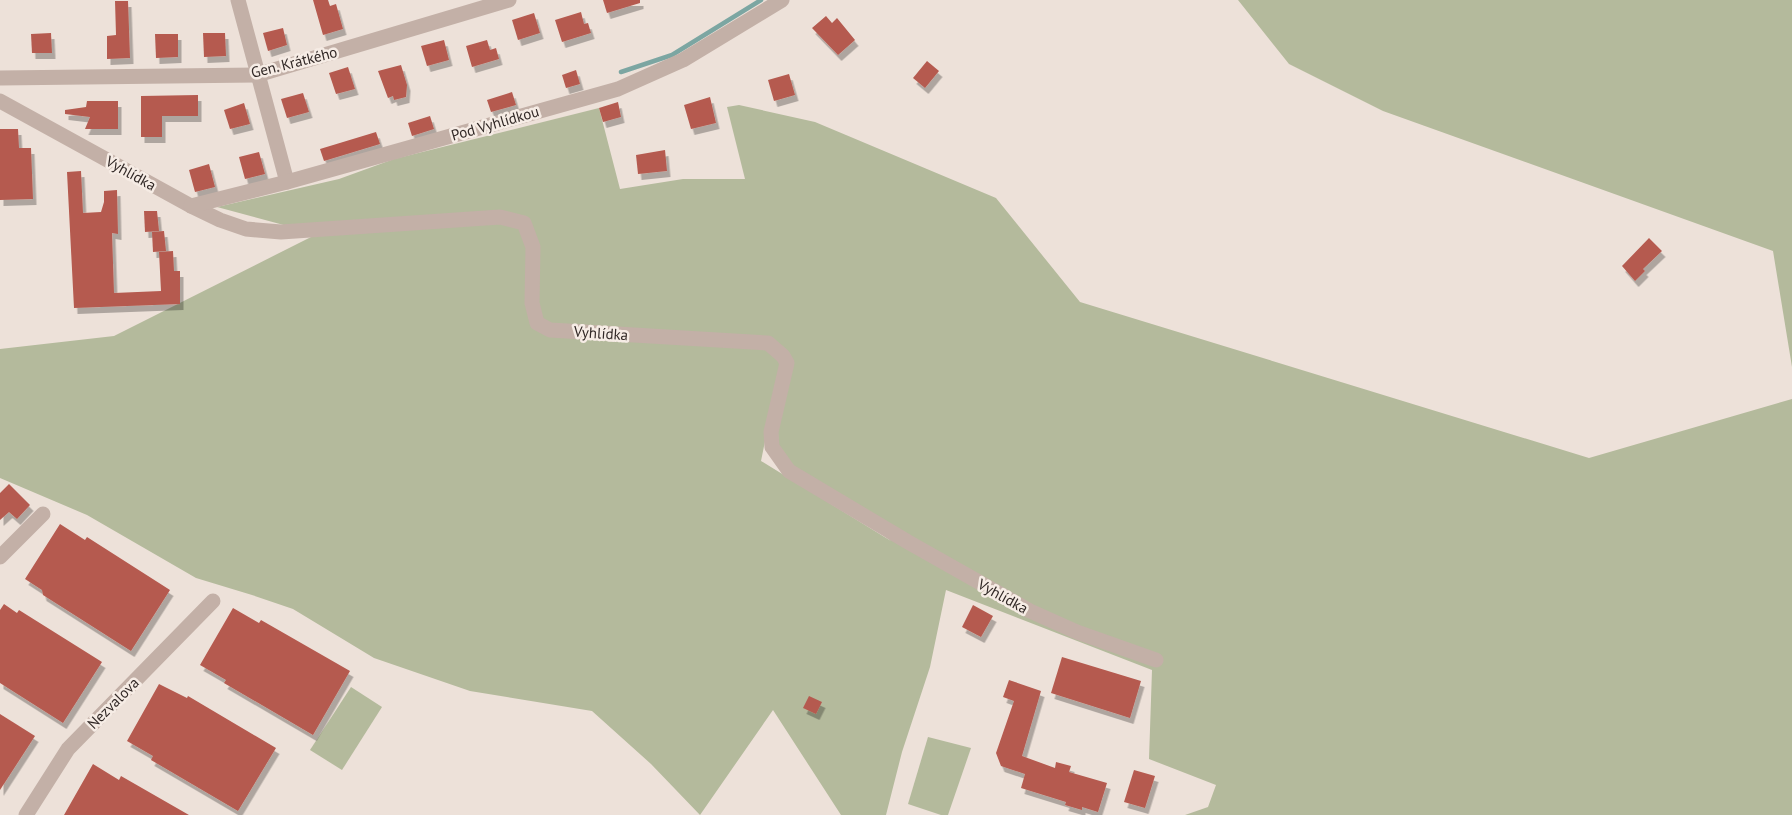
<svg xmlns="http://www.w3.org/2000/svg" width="1792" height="815" font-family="'PT Sans',sans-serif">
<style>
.green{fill:#b4ba9c;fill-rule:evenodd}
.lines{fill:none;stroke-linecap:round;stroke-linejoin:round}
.stream{stroke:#7ca6a2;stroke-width:4.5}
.building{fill:#b55a4f;filter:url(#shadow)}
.minor{stroke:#c3b0a7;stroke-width:15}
.labels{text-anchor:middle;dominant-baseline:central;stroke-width:5;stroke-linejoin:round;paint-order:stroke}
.street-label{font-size:15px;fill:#312826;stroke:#f6ece5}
</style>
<defs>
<filter id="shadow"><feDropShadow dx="3.5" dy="6" stdDeviation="0" flood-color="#0004"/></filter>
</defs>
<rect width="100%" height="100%" fill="#ede1d9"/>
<g class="green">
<path d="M1238 0H1792V367L1773 251 1383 111 1289 64Z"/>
<path d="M739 105 815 122 996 198 1080 302 1589 458 1792 399V815H1185L1208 807 1216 785 1149 759 1152 670 946 590 930 667 902 752 886 815H841L773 710 700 815 651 764 592 711 470 691 374 658 293 609 252 595 196 578 87 515 0 478V349L114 336 317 234 217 207 339 179 394 159 599 108 620 189 683 179H745L727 107ZM776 387 779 457 891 541 761 461Z"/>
<path d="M351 687 382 707 342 770 310 750Z"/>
<path d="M928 737 971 748 948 815H941L908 804Z"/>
</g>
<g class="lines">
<path class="stream" d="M621 72 672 55 761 0"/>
</g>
<g class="building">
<path d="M313 0H328L330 6 336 4 343 29 323 35Z"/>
<path d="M603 0H640V3L607 13Z"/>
<path d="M115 1H128L130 58 107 59V36L116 35Z"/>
<path d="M581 12 584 24 588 23 591 33 562 42 555 20Z"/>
<path d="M534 13 540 33 518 40 512 20Z"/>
<path d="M826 16 832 23 837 18 855 40 838 55 812 28Z"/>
<path d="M283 28 287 45 268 51 263 33Z"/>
<path d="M51 33 52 53H32L31 34Z"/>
<path d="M203 33H225L226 56 204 57Z"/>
<path d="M155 34H178V57L156 58Z"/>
<path d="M444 40 449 60 427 66 421 46Z"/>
<path d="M487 40 490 50 496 48 499 59 472 67 466 46Z"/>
<path d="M927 61 939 71 925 88 913 78Z"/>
<path d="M401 65 407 85 406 97 394 100 393 96 388 98 378 71Z"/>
<path d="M348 67 355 89 336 94 329 73Z"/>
<path d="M576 70 580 84 566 88 562 75Z"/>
<path d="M789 74 795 95 774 101 768 80Z"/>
<path d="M512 92 516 105 491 112 487 100Z"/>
<path d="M303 93 309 112 287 118 281 99Z"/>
<path d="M198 95V116H162V137H141V96Z"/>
<path d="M710 97 716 123 691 129 684 105Z"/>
<path d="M87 101H118V129H85L90 117 65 114V110L86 107Z"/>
<path d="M618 102 621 117 603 122 599 108Z"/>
<path d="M244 103 250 124 230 129 224 110Z"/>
<path d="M430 116 434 129 412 136 408 123Z"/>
<path d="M0 129H18L19 148H31L33 199 0 200Z"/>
<path d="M376 132 380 144 324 161 320 149Z"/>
<path d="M665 150 667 171 638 174 636 155Z"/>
<path d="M259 152 265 174 245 179 239 157Z"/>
<path d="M209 164 215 187 195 192 189 170Z"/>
<path d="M81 171 83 213 101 212 104 202V191L117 190 118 234 112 233 114 293 161 291 159 252 173 251 174 271H180V304L74 308 67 172Z"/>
<path d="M144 211H157L159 231 145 232Z"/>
<path d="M164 231 166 251 153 252 152 232Z"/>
<path d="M1649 238 1662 251 1643 269 1645 271 1635 281 1622 266Z"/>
<path d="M9 484 30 505 17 519 9 512 0 520V493Z"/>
<path d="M60 524 85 540 87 537 170 590 131 651 43 595 42 590 25 579Z"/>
<path d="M4 604 17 613 19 610 102 662 63 723 0 683V610Z"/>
<path d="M973 605 993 616 981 637 962 627Z"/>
<path d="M233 608 259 623 261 620 350 671 313 735 224 683 226 680 200 665Z"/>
<path d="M1062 657 1141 681 1130 718 1051 693Z"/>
<path d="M1009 680 1041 691 1022 756 1055 768 1056 762 1071 766 1069 772 1107 783 1098 812 1082 807V810L1065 805 1066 802 1021 788 1025 774 1001 766 996 753 1014 701 1003 697Z"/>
<path d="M159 684 187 698 188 696 276 748 238 811 151 760 153 756 127 741Z"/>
<path d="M809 696 822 702 816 714 803 708Z"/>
<path d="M0 714 35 736 0 790Z"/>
<path d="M93 764 119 780 121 776 189 815H64Z"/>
<path d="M1134 770 1155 776 1145 808 1124 802Z"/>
</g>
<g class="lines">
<g class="minor">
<path d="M238 0 287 182"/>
<path d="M0 78 257 75 509 0"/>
<path d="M0 101 191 206 220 220 246 229 281 232 500 217 524 223 533 247 532 303 537 323 550 330 768 343 783 356 787 363 771 432 772 447 789 471 908 542 1030 611 1077 632 1156 660"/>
<path d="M191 206 287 182 618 89 683 60 782 0"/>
<path d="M0 557 43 514"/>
<path d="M26 815 68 749 213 601"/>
</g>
</g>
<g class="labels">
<g class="street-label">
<text transform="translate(294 62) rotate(-14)">Gen. Krátkého</text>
<text transform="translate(495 123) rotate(-16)">Pod Vyhlídkou</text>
<text transform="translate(131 173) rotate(29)">Vyhlídka</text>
<text transform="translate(601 333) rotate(4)">Vyhlídka</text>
<text transform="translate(1003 596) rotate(29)">Vyhlídka</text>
<text transform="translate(113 703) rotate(-45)">Nezvalova</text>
</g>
</g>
</svg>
